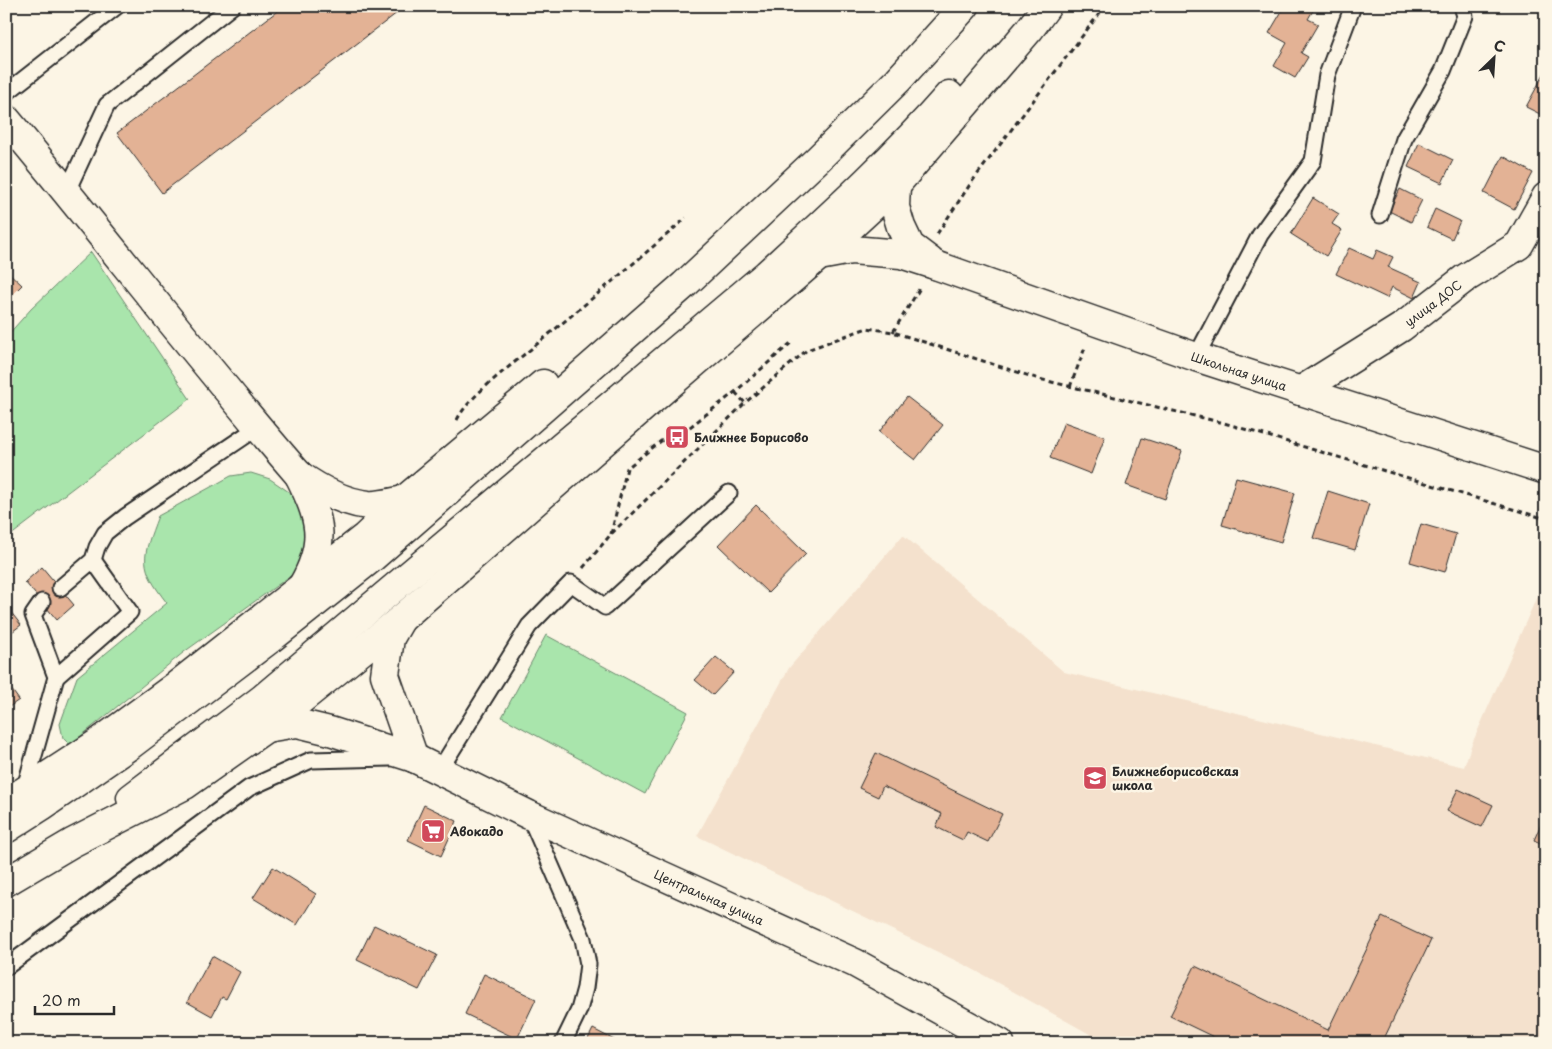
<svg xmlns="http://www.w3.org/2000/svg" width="1552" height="1049" font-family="'Playpen Sans',sans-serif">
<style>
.built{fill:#f4e1cd}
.green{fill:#a9e5ac;stroke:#6a886c}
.building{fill:#e3b295;stroke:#2b2b2b}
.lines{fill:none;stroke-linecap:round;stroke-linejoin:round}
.service-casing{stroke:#2b2b2b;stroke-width:19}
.minor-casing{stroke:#2b2b2b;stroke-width:31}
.primary-casing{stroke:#2b2b2b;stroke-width:31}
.trunk-casing{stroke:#2b2b2b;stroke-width:31}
.path{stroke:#2b2b2b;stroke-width:3;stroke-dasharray:5 4;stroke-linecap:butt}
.service{stroke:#fcf5e5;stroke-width:15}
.minor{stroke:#fcf5e5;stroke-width:28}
.primary{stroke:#fcf5e5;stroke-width:28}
.trunk{stroke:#fcf5e5;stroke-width:28}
.labels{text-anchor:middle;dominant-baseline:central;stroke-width:5;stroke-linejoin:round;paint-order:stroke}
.street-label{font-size:12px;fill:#2b2b2b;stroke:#fcf5e5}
.poi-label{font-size:12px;font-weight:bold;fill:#2b2b2b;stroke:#fcf5e5;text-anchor:start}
</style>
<rect width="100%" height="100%" fill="#fcf5e5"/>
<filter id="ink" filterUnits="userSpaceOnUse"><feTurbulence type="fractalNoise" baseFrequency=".02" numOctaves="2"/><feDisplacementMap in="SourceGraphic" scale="10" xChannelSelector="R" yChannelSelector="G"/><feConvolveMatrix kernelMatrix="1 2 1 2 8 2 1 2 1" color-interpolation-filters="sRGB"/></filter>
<g filter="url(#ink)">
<path class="built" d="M903 535 1064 672 1464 767 1471 746 1546 576V1043H1106L967 966 697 836 789 668Z"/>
<g class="green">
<path d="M91 252 190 399 6 539V337L31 309Z"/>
<path d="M251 473 270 479 292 494 302 504 310 539 300 569 184 652 70 745 63 738 60 724 77 677 167 603C138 565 142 559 158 516L231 476Z"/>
<path d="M546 635 688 712 645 794 502 717Z"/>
</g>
<g class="building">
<path d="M284 6H406L162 193 117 133Z"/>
<path d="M1285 6 1315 7 1308 19 1318 24 1301 53 1308 57 1295 78 1274 66 1287 43 1269 33Z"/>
<path d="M1546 70V117L1526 107Z"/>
<path d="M1419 143 1453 160 1442 183 1408 167Z"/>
<path d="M1503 156 1533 173 1514 209 1484 193Z"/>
<path d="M1400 189 1422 200 1411 222 1389 211Z"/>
<path d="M1313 198 1339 214 1332 224 1342 230 1326 256 1291 234Z"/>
<path d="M1435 209 1460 221 1452 239 1427 227Z"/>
<path d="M1349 248 1373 259 1377 250 1393 257 1388 267 1421 282 1414 298 1392 287 1387 298 1336 274Z"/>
<path d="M6 270 22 285 6 301Z"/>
<path d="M907 397 943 425 915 460 879 432Z"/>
<path d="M1064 422 1105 437 1091 474 1050 458Z"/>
<path d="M1142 438 1182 451 1165 499 1126 485Z"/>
<path d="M1236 477 1295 493 1281 542 1222 525Z"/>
<path d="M1328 491 1369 504 1355 550 1313 538Z"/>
<path d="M756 505 806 554 768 593 718 545Z"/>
<path d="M1421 524 1456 534 1445 572 1410 562Z"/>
<path d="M42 567 74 605 57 620 25 582Z"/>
<path d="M10 611 21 625 8 635 6 632V613Z"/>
<path d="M716 657 734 672 713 695 695 680Z"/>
<path d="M6 682 19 700 6 709Z"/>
<path d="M876 753 1002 814 988 842 967 832 963 840 936 827 942 814 883 786 878 797 859 788Z"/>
<path d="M1458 789 1493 805 1482 827 1447 811Z"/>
<path d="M424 805 457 821 441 856 408 840Z"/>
<path d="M1546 813V846L1534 840Z"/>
<path d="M273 867 316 894 297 925 253 898Z"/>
<path d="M1382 917 1431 940 1382 1043H1226L1170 1016 1195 966 1328 1030Z"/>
<path d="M374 925 437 955 419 990 357 960Z"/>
<path d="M212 956 240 972 226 999 222 997 212 1016 187 1002Z"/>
<path d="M484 974 536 999 517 1039 465 1014Z"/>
<path d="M593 1029 620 1043H586Z"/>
</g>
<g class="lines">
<defs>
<g id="service">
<path d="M6 93 117 6"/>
<path d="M67 191 107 105 232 6"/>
<path d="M1380 215 1404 139 1443 71 1465 16 1462 6"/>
<path d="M1196 357 1260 235 1313 161 1327 75 1353 6"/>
<path d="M60 588 93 560 97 547 105 533 125 517 257 428"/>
<path d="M56 677 130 612 93 560"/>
<path d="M439 771 529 626 571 583 605 607 729 493"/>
<path d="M24 791 56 677 33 615 42 602"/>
<path d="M529 815 583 939 588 964 585 988 579 1010 563 1043"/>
<path d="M6 967 249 788 311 760 390 758"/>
</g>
<g id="minor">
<path d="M6 119C105 237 198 359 299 475"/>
<path d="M935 265 1196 357 1546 470"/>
<path d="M1300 391 1402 327 1464 279 1519 245 1546 197"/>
<path d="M414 758 529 815 855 963 1000 1043"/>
</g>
<g id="primary">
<path d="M896 185 895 207 901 227 910 246 930 261"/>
<path d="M819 256 851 250 901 254 935 265"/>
<path d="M299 475C320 518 328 541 303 585"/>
<path d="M299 475C320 490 342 502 368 505 379 506 393 502 404 500"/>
<path d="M401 619 390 638 385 675 414 758"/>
<path d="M266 728 297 723 330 731 414 758"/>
</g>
<g id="trunk">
<path d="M131 798 262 699 767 274C830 216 893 159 949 95"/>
<path d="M6 803 95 745 177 685 365 537 404 500 543 384"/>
<path d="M6 829 42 806 129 746 270 639 373 557 684 285 817 160 898 80 965 6"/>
<path d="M6 882 72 843 185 785 266 728 401 619 647 404 819 256 896 185 1029 30 1047 6"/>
</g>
</defs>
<use href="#service" class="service-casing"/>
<use href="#minor" class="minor-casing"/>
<use href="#primary" class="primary-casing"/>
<use href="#trunk" class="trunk-casing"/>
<g class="path">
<path d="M937 234 971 183 1105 6"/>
<path d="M893 332 920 288"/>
<path d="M1070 387 1086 345"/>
<path d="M735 392 745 403 807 350 867 328 893 332 1039 379 1224 423 1546 519"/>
<path d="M457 420C468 396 516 362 537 344 587 303 637 261 686 218"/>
<path d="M611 534 627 468 661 441 677 437 735 392 792 342"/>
<path d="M583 568 611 534 745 403"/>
</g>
<use href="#service" class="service"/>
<use href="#minor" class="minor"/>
<use href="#primary" class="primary"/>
<use href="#trunk" class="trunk"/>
</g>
</g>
<defs>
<symbol id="bus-square" viewBox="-11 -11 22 22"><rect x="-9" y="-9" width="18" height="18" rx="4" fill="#d1495b" stroke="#fcf5e5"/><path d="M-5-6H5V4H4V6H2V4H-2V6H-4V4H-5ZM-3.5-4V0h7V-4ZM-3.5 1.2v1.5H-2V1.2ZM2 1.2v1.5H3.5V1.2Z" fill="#fff"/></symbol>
<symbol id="school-square" viewBox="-11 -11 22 22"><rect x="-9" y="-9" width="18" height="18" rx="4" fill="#d1495b" stroke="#fcf5e5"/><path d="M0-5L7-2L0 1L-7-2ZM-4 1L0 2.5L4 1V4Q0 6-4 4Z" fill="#fff"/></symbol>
<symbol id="supermarket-square" viewBox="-11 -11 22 22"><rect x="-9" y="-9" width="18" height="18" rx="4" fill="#d1495b" stroke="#fcf5e5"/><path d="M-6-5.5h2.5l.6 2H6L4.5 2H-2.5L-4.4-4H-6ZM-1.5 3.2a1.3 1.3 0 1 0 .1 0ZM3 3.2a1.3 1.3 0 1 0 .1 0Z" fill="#fff"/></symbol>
</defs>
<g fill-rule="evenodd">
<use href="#bus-square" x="663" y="423" width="28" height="28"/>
<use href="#school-square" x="1081" y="764" width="28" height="28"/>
<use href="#supermarket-square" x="419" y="817" width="28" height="28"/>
</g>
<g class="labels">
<g class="street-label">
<text transform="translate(1433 303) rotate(-37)">улица ДОС</text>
<text transform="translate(1239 371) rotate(18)">Школьная улица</text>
<text transform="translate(709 897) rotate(24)">Центральная улица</text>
</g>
<g class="poi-label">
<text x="694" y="437">Ближнее Борисово</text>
<text x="1112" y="771">Ближнеборисовская<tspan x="1112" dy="14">школа</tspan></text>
<text x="450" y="831">Авокадо</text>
</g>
</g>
<rect width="1552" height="1049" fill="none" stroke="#fcf5e5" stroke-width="25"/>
<rect x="12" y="12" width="1527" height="1024" fill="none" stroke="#2b2b2b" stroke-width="2" filter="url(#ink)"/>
<g transform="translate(1494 58) rotate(25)" stroke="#fcf5e5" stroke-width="4" paint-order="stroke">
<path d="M0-4L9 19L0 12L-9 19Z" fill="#2b2b2b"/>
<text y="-8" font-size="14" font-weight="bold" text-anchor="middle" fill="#2b2b2b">С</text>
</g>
<path d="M35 1006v8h79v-8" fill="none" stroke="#2b2b2b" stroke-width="2.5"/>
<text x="42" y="1006" font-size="15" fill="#2b2b2b" stroke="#fcf5e5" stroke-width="4" paint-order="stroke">20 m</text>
</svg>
